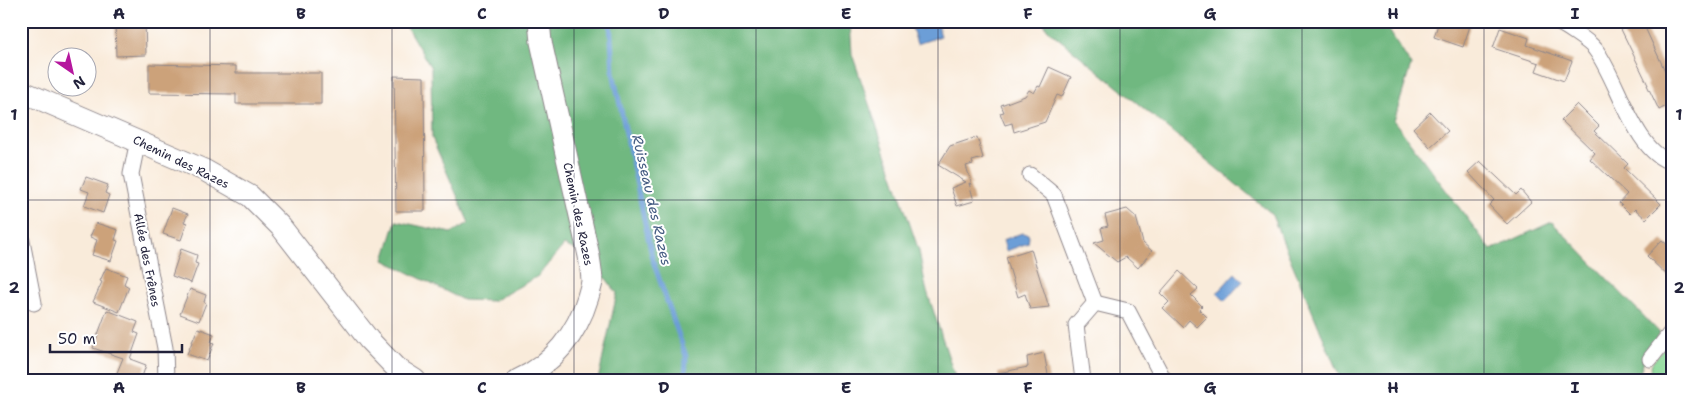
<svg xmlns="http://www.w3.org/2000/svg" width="1693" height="401" font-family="'Shantell Sans',sans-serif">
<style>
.green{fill:#8ad897;stroke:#567d69}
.forest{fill:#6fb880;stroke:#486d5e}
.water{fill:#6c9ed7;stroke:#476089}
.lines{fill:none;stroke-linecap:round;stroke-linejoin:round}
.stream{stroke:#6c9ed7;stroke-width:5}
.building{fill:#cca27a}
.street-casing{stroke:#8e868a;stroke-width:17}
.secondary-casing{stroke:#8e868a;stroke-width:23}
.street{stroke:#fff;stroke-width:15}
.secondary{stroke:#fff;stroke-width:21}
.grid{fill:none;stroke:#22223b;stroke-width:1;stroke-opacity:0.55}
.labels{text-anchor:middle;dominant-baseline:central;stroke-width:4;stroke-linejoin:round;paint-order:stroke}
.street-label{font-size:12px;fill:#22223b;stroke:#fff}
.water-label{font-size:14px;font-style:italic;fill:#435a81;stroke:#fff}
.neatline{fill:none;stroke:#22223b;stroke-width:2}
.grid-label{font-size:16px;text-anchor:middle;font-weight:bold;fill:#22223b}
</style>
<rect width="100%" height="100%" fill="#fff"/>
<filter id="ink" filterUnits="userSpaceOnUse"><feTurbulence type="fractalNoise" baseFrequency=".02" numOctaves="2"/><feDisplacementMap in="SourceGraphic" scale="10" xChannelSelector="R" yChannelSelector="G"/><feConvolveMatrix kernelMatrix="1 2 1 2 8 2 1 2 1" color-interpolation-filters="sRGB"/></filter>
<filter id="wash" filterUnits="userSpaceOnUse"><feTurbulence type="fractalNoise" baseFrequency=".0096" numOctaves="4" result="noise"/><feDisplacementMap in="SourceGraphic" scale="20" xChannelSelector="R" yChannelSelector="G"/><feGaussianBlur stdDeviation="1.12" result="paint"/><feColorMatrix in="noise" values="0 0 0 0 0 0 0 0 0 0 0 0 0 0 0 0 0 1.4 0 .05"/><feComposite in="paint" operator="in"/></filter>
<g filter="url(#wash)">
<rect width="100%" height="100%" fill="#f9ebda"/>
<path class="green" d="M1672 337V380H1647L1652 363Z"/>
<g class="forest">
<path d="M403 21H850L852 54 919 251 926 288 956 380H598L617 293 589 256 564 245 538 276 493 301 463 300 384 260 396 221 451 233 469 223 432 138 431 68Z"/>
<path d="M1043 21H1383L1411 65 1394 121 1491 250 1552 222 1660 333 1645 358 1637 380H1341L1271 213 1047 29Z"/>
</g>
<g class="water">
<path d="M937 23 941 36 917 44 912 28 918 26 921 29Z"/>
<path d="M1022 233 1028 234 1029 237 1028 243 1006 251 1003 240Z"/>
<path d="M1235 273 1243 281 1225 301 1217 293Z"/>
</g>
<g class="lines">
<path class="stream" d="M610 21 613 72 653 261 686 356 685 380"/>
</g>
<g id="blocks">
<g class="building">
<path d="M115 21H145L146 55 116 56Z"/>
<path d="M1439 21H1457L1470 26 1463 47 1434 37Z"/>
<path d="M1617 21H1642L1672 86V103L1659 110 1647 85H1648Z"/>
<path d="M1500 28 1529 38 1527 45 1572 61 1564 81 1536 71 1539 63 1493 48Z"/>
<path d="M149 64 236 66V73H321V104H236V94L149 93Z"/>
<path d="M1049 67 1071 77 1062 97 1057 95 1045 122 1014 132 1012 123 1005 125 1000 113 1004 112 1001 105 1025 96 1029 90 1034 93 1038 86 1040 87Z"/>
<path d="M394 76 424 77 425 211H396Z"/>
<path d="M1577 104 1599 126 1594 131 1628 164 1624 168 1661 204 1646 219 1635 209 1630 214 1619 203 1627 194 1590 159 1595 153 1561 120Z"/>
<path d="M1430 112 1448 131 1430 147 1413 128Z"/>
<path d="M977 137 983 158 972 161 973 164 966 166 972 185 969 183 974 201 957 206 951 188 966 182 938 165 950 146Z"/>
<path d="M1480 161 1516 195 1521 190 1531 202 1507 224 1489 205 1494 200 1468 172Z"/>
<path d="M86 177 108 185 105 193 109 195 103 213 84 206 89 192 81 189Z"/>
<path d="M172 208 188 214 184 222 187 223 181 240 163 234Z"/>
<path d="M1127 209 1136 217 1143 243 1152 251 1138 268 1126 257 1117 262 1094 243 1104 240 1101 228 1108 226 1105 215Z"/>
<path d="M96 223 118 230 115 240 118 241 111 261 92 255 97 240 90 237Z"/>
<path d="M1662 240 1672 249V280L1647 256Z"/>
<path d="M181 249 197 255 195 263 198 264 191 283 172 276Z"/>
<path d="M1031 249 1041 282 1049 307 1030 309 1025 294 1018 297 1006 257Z"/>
<path d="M106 268 127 276 124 284 129 287 119 312 93 302 102 282 100 281Z"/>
<path d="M1179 271 1198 289 1191 295 1202 306 1199 309 1207 317 1197 327 1189 320 1183 327 1163 308 1169 302 1160 293Z"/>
<path d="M190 289 206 295 204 302 206 303 199 321 180 314Z"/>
<path d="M107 310 138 322 134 332 139 334 130 359 146 365 141 380H114L123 358 93 348Z"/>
<path d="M198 328 214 334 211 342 214 343 207 361 187 354Z"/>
<path d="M1044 353 1049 380H999L998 373 1028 367 1027 357Z"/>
</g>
</g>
</g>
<g filter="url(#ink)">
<use href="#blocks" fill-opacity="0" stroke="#8e868a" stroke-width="1"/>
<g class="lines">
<defs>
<g id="street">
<path d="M1554 21C1563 24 1590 42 1595 49 1617 77 1635 154 1672 162"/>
<path d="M138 140 131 174 165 348 166 380"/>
<path d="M1030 175 1054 195 1095 303"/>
<path d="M21 236 34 303"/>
<path d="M1650 359 1672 331"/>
<path d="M1083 380 1076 325 1095 303 1128 311 1164 380"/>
</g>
<g id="secondary">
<path d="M21 91 204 170 250 196 281 227 369 340 396 368 415 380"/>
<path d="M518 380C553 364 577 334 588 297 589 293 591 287 592 282 592 274 590 264 589 256L541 42 539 21"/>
</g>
</defs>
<use href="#street" class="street-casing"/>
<use href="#secondary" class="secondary-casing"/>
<use href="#street" class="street"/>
<use href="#secondary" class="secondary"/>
</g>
</g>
<path class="grid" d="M210 21V380M392 21V380M574 21V380M756 21V380M938 21V380M1120 21V380M1302 21V380M1484 21V380M21 200H1672"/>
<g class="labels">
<g class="street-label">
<text transform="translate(181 162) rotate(26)">Chemin des Razes</text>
<text transform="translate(578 214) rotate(78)">Chemin des Razes</text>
<text transform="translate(147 260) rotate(79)">Allée des Frênes</text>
</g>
<g class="water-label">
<text transform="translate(652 200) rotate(77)">Ruisseau des Razes</text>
</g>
</g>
<rect width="1693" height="401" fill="none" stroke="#fff" stroke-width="55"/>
<g transform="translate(72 72) rotate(146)"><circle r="24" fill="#ffffff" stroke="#a7a7b1"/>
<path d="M0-4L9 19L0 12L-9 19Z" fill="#b5179e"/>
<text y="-8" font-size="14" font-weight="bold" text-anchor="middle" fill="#22223b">N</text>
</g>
<path d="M50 344v8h132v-8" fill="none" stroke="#22223b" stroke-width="2.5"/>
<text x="58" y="344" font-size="15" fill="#22223b" stroke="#ffffff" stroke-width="4" paint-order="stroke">50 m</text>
<rect x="28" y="28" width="1638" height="346" class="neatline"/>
<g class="grid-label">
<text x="119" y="19">A</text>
<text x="301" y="19">B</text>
<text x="482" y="19">C</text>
<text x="664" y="19">D</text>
<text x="846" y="19">E</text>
<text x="1028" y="19">F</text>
<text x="1210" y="19">G</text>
<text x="1393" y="19">H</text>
<text x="1575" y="19">I</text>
<text x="14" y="120">1</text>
<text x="1679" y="120">1</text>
<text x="14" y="293">2</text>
<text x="1679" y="293">2</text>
<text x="119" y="393">A</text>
<text x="301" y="393">B</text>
<text x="482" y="393">C</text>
<text x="664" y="393">D</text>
<text x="846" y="393">E</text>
<text x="1028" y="393">F</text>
<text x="1210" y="393">G</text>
<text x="1393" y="393">H</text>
<text x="1575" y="393">I</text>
</g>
</svg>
